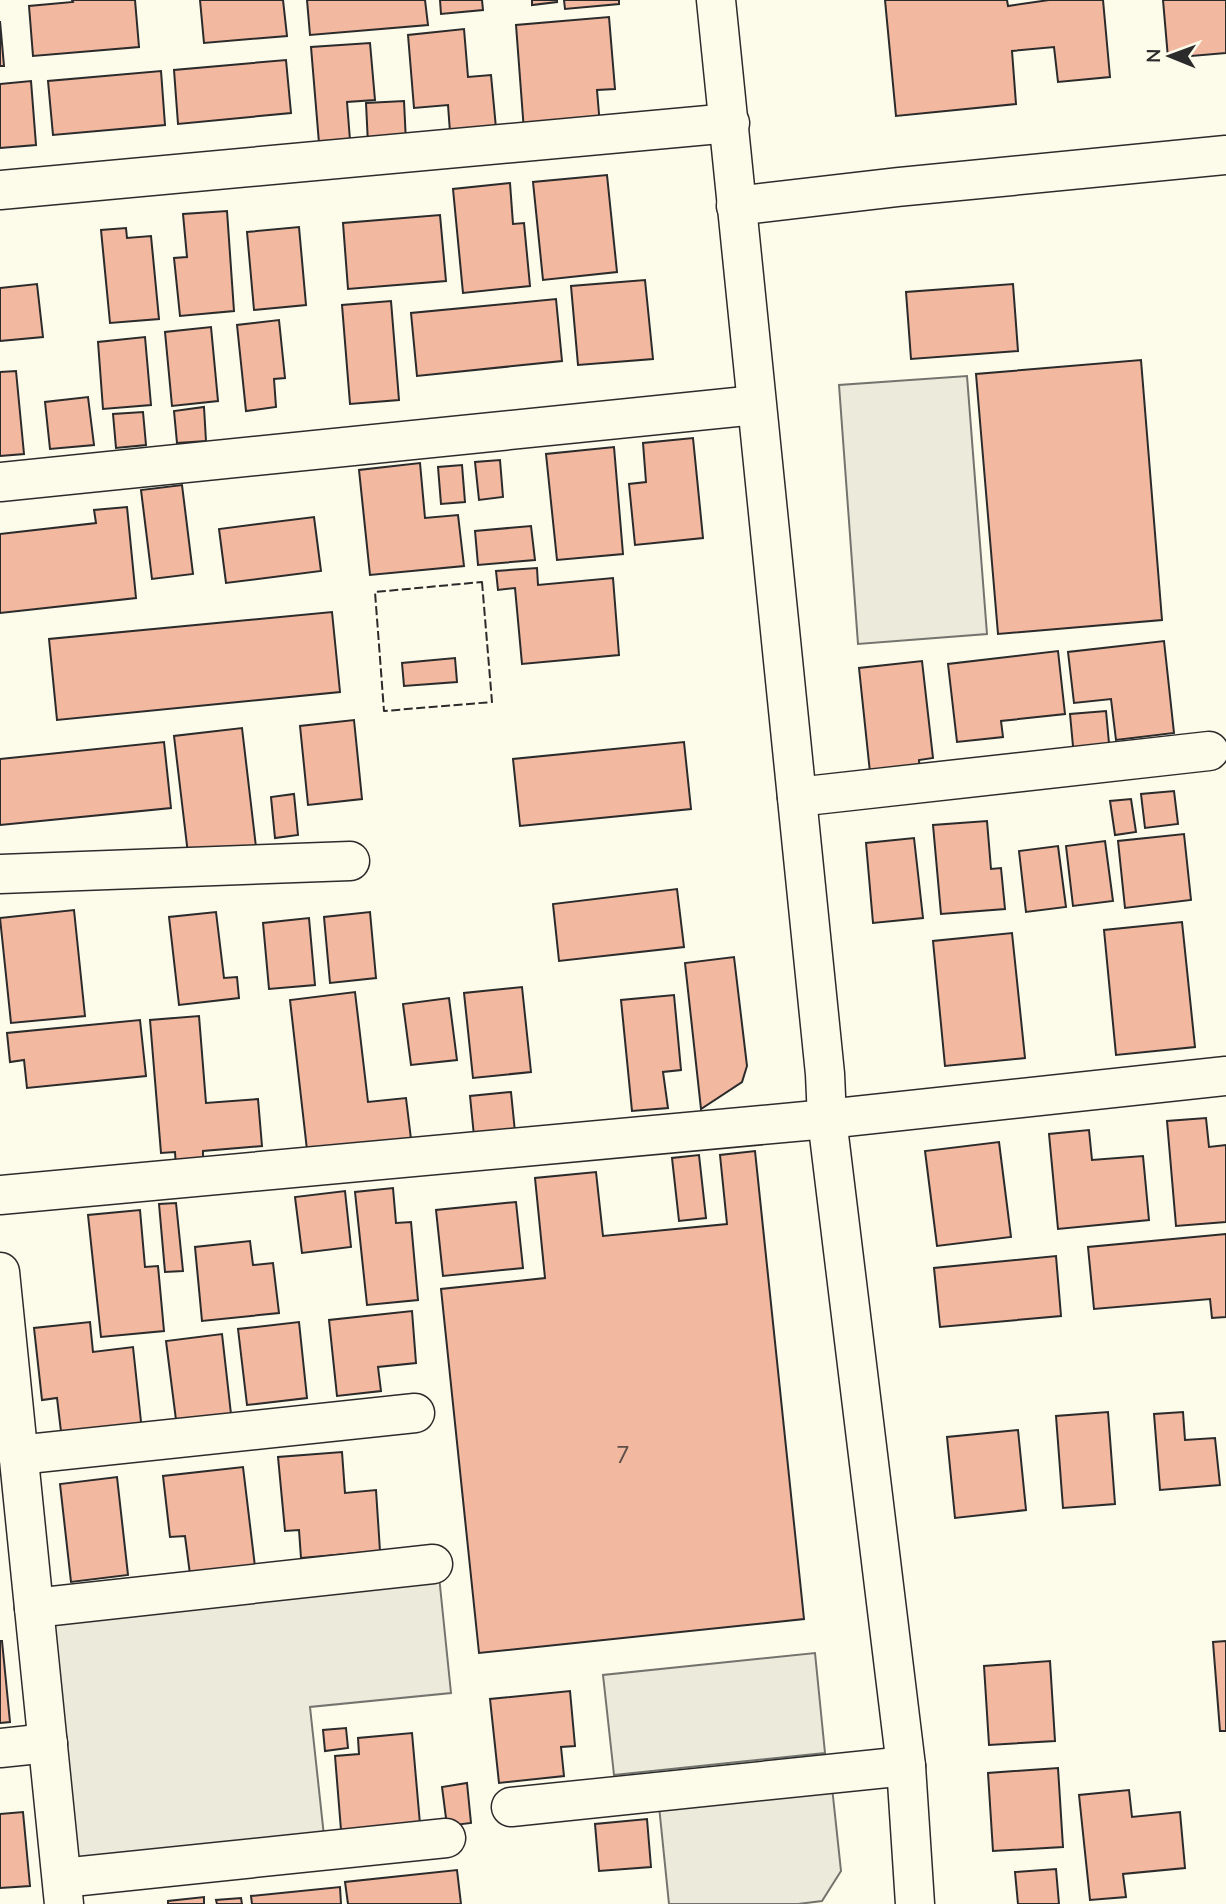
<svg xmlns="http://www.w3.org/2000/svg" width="1226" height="1904" font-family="Mulish,sans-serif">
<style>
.parking{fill:#eceadb;stroke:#74746e;stroke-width:2}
.building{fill:#f2b8a0;stroke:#2b2b2b;stroke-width:2}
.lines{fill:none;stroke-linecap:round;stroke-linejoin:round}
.minor-casing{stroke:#2b2b2b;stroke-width:41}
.tertiary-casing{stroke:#2b2b2b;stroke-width:41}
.minor{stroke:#fdfbea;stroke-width:38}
.tertiary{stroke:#fdfbea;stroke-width:38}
.fence{stroke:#2b2b2b;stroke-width:2;stroke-dasharray:9 3.5;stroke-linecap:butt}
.labels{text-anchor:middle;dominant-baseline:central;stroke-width:5;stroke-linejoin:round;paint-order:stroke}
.number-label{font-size:23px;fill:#5d4e48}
</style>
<rect width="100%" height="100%" fill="#fdfbea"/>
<g class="parking">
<path d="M967 376 987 634 858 644 839 385Z"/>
<path d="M439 1576 451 1693 310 1707 324 1836 73 1862 48 1615Z"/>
<path d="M815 1653 825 1753 614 1775 603 1675Z"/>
<path d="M832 1787 841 1871 822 1901 798 1904H669L659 1806Z"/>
</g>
<g class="building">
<path d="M72 0H135L139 47 33 56 29 6 73 2Z"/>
<path d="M200 0H283L287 36 204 43Z"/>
<path d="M307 0H425L428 25 310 35Z"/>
<path d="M440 0H482L483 10 441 14Z"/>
<path d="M532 0H557V2L532 5Z"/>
<path d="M564 0H619V4L565 9Z"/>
<path d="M885 0H1007L1008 6 1049 0H1103L1110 77 1058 82 1054 47 1012 51 1016 104 896 116Z"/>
<path d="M1163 0H1226V53L1168 58Z"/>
<path d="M609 17 615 89 597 90 600 126 524 131 516 25Z"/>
<path d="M0 21 4 66H0Z"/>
<path d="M464 29 468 77 491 75 496 128 450 132 448 105 414 108 408 35Z"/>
<path d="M370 43 375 100 347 102 350 140 319 143 311 47Z"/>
<path d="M286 60 291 113 178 124 174 70Z"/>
<path d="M161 71 165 125 53 135 48 81Z"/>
<path d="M31 81 36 145 0 148V84Z"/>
<path d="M404 101 406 142 368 144 366 103Z"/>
<path d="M607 175 617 272 543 280 533 182Z"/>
<path d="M510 183 513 224 524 223 530 286 463 293 453 189Z"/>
<path d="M227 211 234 311 180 316 174 258 187 257 183 214Z"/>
<path d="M440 215 446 281 348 289 343 223Z"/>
<path d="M299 227 306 305 254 310 247 232Z"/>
<path d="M126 228 127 238 151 236 159 319 110 323 101 230Z"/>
<path d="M645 280 653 359 578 365 571 286Z"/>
<path d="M37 284 43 337 0 341V288Z"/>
<path d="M1013 284 1018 351 911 359 906 292Z"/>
<path d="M556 299 562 361 417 376 411 313Z"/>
<path d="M391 301 399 400 350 404 342 305Z"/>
<path d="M279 320 285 378 274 379 276 407 246 411 237 325Z"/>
<path d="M211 327 218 401 172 406 165 332Z"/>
<path d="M145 337 151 405 103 409 98 342Z"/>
<path d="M1141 360 1162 620 998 634 976 374Z"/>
<path d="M16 371 24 454 0 456V372Z"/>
<path d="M88 397 94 445 50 449 45 402Z"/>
<path d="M204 407 206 441 177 443 174 411Z"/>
<path d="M143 412 146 445 116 448 113 414Z"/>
<path d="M693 438 703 538 635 545 629 484 646 482 643 443Z"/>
<path d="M614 447 623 554 557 560 546 454Z"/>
<path d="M500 460 503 497 479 500 475 462Z"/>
<path d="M420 463 425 518 458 515 464 566 370 575 359 470Z"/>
<path d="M462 465 465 502 441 504 438 467Z"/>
<path d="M182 485 193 574 152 579 141 490Z"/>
<path d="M127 507 136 598 0 613V534L96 523 94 510Z"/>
<path d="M314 517 321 571 226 583 219 529Z"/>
<path d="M531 526 535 560 478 565 475 531Z"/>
<path d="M537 568 538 585 613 578 619 655 522 664 515 588 498 590 496 571Z"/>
<path d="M332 612 340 692 57 720 49 639Z"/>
<path d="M1164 641 1174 733 1116 740 1111 699 1074 703 1068 652Z"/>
<path d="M1058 651 1065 714 1001 721 1003 737 957 742 948 664Z"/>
<path d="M455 658 457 682 404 686 402 663Z"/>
<path d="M922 661 933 758 919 760 920 776 871 782 859 668Z"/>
<path d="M1106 711 1110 754 1074 757 1070 714Z"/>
<path d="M354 720 362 799 308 805 300 726Z"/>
<path d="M242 728 256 847 188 854 174 736Z"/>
<path d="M164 742 171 808 0 825V759Z"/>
<path d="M684 742 691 809 520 826 513 759Z"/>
<path d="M1174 791 1178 824 1145 828 1141 794Z"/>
<path d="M294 794 298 835 275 838 271 797Z"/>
<path d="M1131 799 1136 832 1115 835 1110 801Z"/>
<path d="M987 821 991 869 1001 868 1005 909 941 914 933 825Z"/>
<path d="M1184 834 1191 900 1125 908 1118 841Z"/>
<path d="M914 838 923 918 873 923 866 843Z"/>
<path d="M1105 841 1113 901 1073 906 1066 846Z"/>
<path d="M1058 846 1066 907 1026 912 1019 851Z"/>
<path d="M677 889 684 947 559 961 553 904Z"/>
<path d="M74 910 85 1016 11 1023 0 918Z"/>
<path d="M216 912 224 978 237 977 239 998 179 1005 169 917Z"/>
<path d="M370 912 376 978 330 983 324 917Z"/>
<path d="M309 918 315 985 269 989 263 923Z"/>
<path d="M1182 922 1195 1047 1116 1055 1104 930Z"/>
<path d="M1012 933 1025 1058 945 1066 933 941Z"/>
<path d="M734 957 747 1066 742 1082 701 1109 685 963Z"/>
<path d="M522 987 531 1072 473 1078 464 993Z"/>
<path d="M355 992 368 1102 406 1098 411 1139 307 1150 290 1000Z"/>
<path d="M674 995 681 1070 663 1072 668 1108 632 1111 621 1000Z"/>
<path d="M449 998 457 1060 411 1065 403 1004Z"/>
<path d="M199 1016 206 1103 258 1099 262 1146 203 1151V1165L176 1168 175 1152 161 1153 150 1020Z"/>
<path d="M140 1020 146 1076 27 1088 24 1060 10 1062 7 1033Z"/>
<path d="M511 1092 515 1132 474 1136 470 1096Z"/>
<path d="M1206 1118 1209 1147 1226 1145V1222L1176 1226 1167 1121Z"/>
<path d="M1089 1130 1092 1160 1143 1156 1149 1220 1058 1229 1049 1134Z"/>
<path d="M999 1142 1011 1237 937 1246 925 1151Z"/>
<path d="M755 1151 804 1619 479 1653 441 1289 545 1278 535 1178 596 1172 603 1236 727 1224 720 1155Z"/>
<path d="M699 1155 706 1218 679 1221 672 1158Z"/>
<path d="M393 1188 396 1223 411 1222 418 1300 367 1305 355 1192Z"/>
<path d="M345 1191 351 1247 302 1253 295 1197Z"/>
<path d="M516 1202 523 1268 443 1276 436 1210Z"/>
<path d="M176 1203 183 1271 165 1272 159 1204Z"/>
<path d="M140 1210 145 1267 158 1266 164 1331 101 1337 88 1215Z"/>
<path d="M1226 1234V1317L1212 1318 1210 1299 1094 1309 1088 1247Z"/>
<path d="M250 1241 253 1265 273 1263 279 1313 202 1321 195 1247Z"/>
<path d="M1056 1256 1061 1316 940 1327 934 1268Z"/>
<path d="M412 1311 416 1363 378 1367 381 1391 337 1396 329 1320Z"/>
<path d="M90 1322 93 1352 133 1347 142 1431 62 1440 57 1398 42 1400 34 1328Z"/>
<path d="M299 1322 307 1398 247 1405 238 1329Z"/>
<path d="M222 1334 231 1414 176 1420 166 1341Z"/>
<path d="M1108 1412 1115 1504 1063 1508 1056 1416Z"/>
<path d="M1183 1412 1185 1440 1215 1438 1220 1485 1160 1490 1154 1414Z"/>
<path d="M1018 1430 1026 1510 955 1518 947 1437Z"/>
<path d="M342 1452 345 1493 376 1490 380 1551 301 1558 299 1530 285 1531 278 1457Z"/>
<path d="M243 1467 256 1575 191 1582 185 1536 170 1537 163 1476Z"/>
<path d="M117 1477 128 1575 71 1582 60 1484Z"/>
<path d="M0 1641H2L10 1722 0 1723Z"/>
<path d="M1226 1641V1731H1220L1213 1642Z"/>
<path d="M1050 1661 1055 1741 989 1745 984 1666Z"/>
<path d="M570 1691 575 1746 561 1747 564 1776 499 1783 490 1699Z"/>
<path d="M346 1728 348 1748 325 1751 323 1730Z"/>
<path d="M412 1733 420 1824 341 1830 335 1756 359 1754 358 1738Z"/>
<path d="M1058 1768 1063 1847 993 1851 988 1773Z"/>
<path d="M467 1783 471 1823 447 1826 442 1787Z"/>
<path d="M1129 1790 1132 1817 1180 1812 1185 1868 1123 1874 1126 1897 1090 1900 1079 1795Z"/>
<path d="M23 1812 30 1886 0 1888V1814Z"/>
<path d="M647 1819 651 1867 599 1871 595 1824Z"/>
<path d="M1056 1869 1059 1904H1018L1015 1872Z"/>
<path d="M457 1870 461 1904H348L345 1882Z"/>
<path d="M340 1887 341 1904H252L251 1896Z"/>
<path d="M204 1897V1904H168V1901Z"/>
<path d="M241 1898 242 1904H217L216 1900Z"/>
</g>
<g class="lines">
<defs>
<g id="minor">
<path d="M0 190 730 123"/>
<path d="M0 482 756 405"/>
<path d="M797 797 1209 751"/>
<path d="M0 874 350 861"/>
<path d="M0 1195 827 1119 1226 1076"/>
<path d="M0 1272 64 1904"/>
<path d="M18 1455 415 1413"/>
<path d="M34 1608 433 1564"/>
<path d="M0 1748 48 1743"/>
<path d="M511 1807 906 1766"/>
<path d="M62 1878 446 1838"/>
</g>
<g id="tertiary">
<path d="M716 0 825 1074 827 1119 906 1766 915 1904"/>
<path d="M736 206 898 187 1226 155"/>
</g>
</defs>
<use href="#minor" class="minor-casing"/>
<use href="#tertiary" class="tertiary-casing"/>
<use href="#minor" class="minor"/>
<use href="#tertiary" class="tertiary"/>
<path class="fence" d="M482 582 492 702 384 711 375 592Z"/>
</g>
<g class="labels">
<g class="number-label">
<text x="623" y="1454">7</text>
</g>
</g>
<g transform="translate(1170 56) rotate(271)" stroke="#fdfbea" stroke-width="5" paint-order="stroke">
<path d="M0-5L12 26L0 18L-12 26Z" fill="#2b2b2b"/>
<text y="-10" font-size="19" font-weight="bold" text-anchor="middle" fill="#2b2b2b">N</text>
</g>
</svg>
